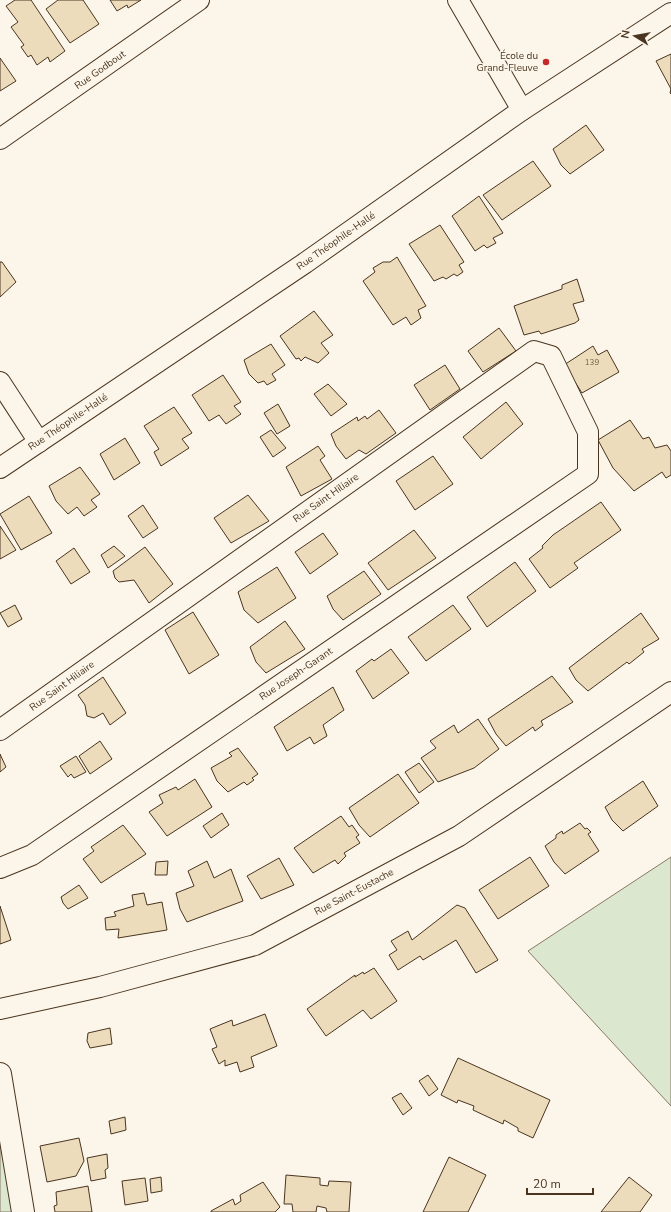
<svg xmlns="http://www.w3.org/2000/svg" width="671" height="1212" font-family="'Nunito Sans',sans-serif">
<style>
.green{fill:#dce7d0;stroke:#887966}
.building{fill:#ecdcbc;stroke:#4a3520}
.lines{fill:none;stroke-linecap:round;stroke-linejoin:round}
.minor-casing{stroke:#4a3520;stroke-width:22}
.tertiary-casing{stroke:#4a3520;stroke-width:24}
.minor{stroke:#fbf6e9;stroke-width:20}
.tertiary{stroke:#fbf6e9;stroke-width:22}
.poi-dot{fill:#c62828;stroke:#fbf6e9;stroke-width:1.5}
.labels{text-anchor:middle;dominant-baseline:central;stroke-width:3;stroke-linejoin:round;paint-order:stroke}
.number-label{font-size:8px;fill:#725f47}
.poi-label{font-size:10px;fill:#4a3520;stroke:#fbf6e9;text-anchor:end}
.street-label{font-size:10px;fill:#4a3520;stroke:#fbf6e9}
</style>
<rect width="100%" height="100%" fill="#fbf6e9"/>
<g class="green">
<path d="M671 857V1106L528 951Z"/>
<path d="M0 1074 23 1212H0Z"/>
</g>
<g class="building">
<path d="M15 0H31L65 51 50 62 48 57 37 65 31 55 28 57 21 47 24 45 11 27 18 22 6 6Z"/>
<path d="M58 0H83L99 24 70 43 46 9Z"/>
<path d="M110 0H141L128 8 127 5 117 11Z"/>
<path d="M671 54V94L670 93 671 89 656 61Z"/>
<path d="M0 58 16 81 0 91Z"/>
<path d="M586 125 604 150 570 174 561 165 553 149Z"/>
<path d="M533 161 551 186 502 220 483 195Z"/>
<path d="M479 196 503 233 493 238 496 243 487 248 484 245 475 251 452 216Z"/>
<path d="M440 225 464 262 459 265 463 272 457 276 454 274 446 279 443 277 434 281 409 244Z"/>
<path d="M397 257 426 306 418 310 421 318 411 325 406 317 393 325 363 281 375 272 373 268 383 262H390Z"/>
<path d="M0 262H2L16 282 0 297Z"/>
<path d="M577 279 584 301 573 304 579 320 575 323 541 334 539 331 524 335 514 306 562 289V285Z"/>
<path d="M314 311 333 335 321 343 329 353 318 363 305 357 301 361 299 358 296 359 280 336Z"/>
<path d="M499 328 516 351 483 372 468 351Z"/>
<path d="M271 344 285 365 272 374 276 380 267 385 264 381 258 383 249 374 244 360Z"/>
<path d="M593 346 598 355 607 350 619 372 582 393 564 365Z"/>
<path d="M445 365 460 389 430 410 414 385Z"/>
<path d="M223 375 241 402 234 406 241 414 226 424 219 415 209 421 192 395Z"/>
<path d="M328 384 347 404 331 416 314 394Z"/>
<path d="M506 402 523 424 481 459 463 437Z"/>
<path d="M278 404 290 426 277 434 264 413Z"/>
<path d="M174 407 192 433 182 439 189 448 161 466 154 452 159 449 144 426Z"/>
<path d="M379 410 396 433 366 454 359 450 346 459 336 446 331 434 357 417 358 421 365 416 367 419Z"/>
<path d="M630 420 643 439 649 437 655 448 667 445 671 451V475L666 478 662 472 634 491 613 468 598 440Z"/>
<path d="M271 430 286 448 273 457 260 437Z"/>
<path d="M125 438 140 463 114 480 100 454Z"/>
<path d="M318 446 325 456 320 460 332 479 301 496 286 467Z"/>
<path d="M433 456 453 484 415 510 396 481Z"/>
<path d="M80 467 100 494 91 500 97 507 84 516 77 507 68 514 56 501 49 486Z"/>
<path d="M248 495 269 521 231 543 214 518Z"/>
<path d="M29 496 52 533 21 550 0 514Z"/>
<path d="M601 502 621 530 574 563 578 568 550 588 529 559 543 548 542 546 553 535Z"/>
<path d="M143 505 158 528 143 538 128 516Z"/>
<path d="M0 526 16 550 0 559Z"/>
<path d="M414 530 436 558 388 590 368 563Z"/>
<path d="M323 533 338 554 310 574 295 552Z"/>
<path d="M114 546 125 556 108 568 101 555Z"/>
<path d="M145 547 173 584 149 603 134 580 119 582 115 578 113 571Z"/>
<path d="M74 548 90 572 71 584 56 561Z"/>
<path d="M515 562 536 591 487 627 467 597Z"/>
<path d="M277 567 296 598 258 623 244 610 238 592Z"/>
<path d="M364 571 381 594 343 620 333 609 327 596Z"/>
<path d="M15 605 22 619 8 627 0 613Z"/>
<path d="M453 605 471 629 426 661 408 637Z"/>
<path d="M193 612 219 655 189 674 165 630Z"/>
<path d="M641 613 659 639 642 649 644 652 629 664 627 662 588 691 576 680 569 668Z"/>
<path d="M285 621 305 649 266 673 256 662 250 647Z"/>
<path d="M391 649 409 673 373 699 356 671 372 659 374 661Z"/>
<path d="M552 676 573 702 541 721 543 725 535 731 533 727 506 746 496 734 488 719Z"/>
<path d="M103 677 126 713 110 725 103 713 94 718 87 716 85 705 78 695Z"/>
<path d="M333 687 344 710 323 725 327 736 314 744 310 737 287 751 274 727Z"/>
<path d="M478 719 499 749 474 768 438 782 421 758 436 748 430 741 454 725 458 733Z"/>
<path d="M100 741 112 759 90 774 79 756Z"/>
<path d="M238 748 258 774 252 778 254 780 247 785 244 782 228 792 217 781 211 768 232 756 229 753Z"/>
<path d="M0 754 6 767 0 772Z"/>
<path d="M76 756 86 772 74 778 71 774 68 777 60 766Z"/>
<path d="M419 763 434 782 419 793 405 772Z"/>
<path d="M398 774 419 803 370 837 359 825 349 808Z"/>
<path d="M195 779 212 807 167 836 149 812 163 803 159 795 176 787 178 790Z"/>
<path d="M643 781 658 806 623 831 612 820 605 807Z"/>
<path d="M222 813 229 825 211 838 203 826Z"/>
<path d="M341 816 349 827 352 825 359 835 356 837 360 843 344 853 346 856 338 864 335 860 313 873 294 848Z"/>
<path d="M580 823 585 829 587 828 591 832 588 834 599 851 565 874 554 862 545 846 556 838V835L562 831 563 834Z"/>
<path d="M123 825 146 854 101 883 83 859 94 851 91 847Z"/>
<path d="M530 857 549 886 498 919 479 890Z"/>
<path d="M279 858 294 885 261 899 247 876Z"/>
<path d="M168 861 167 875H155L156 862Z"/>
<path d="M207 861 214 878 231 869 243 901 187 922 180 909 176 893 194 886 188 871Z"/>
<path d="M79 885 88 898 68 909 63 903 61 897Z"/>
<path d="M144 893 147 905 162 902 167 930 118 938 119 929 106 930 105 918 116 916 114 912 134 906 132 895Z"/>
<path d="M457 905 465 908 498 960 476 973 456 940 423 960 420 956 398 970 389 955 397 950 391 941 408 931 412 940Z"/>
<path d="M0 906 11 940 0 944Z"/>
<path d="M374 968 397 1001 371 1019 363 1010 326 1036 307 1009 355 975V977L363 972 364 974Z"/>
<path d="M265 1014 277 1046 251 1057 254 1067 240 1072 237 1062 225 1066V1060L219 1064 212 1049 217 1047 210 1029 232 1020 233 1026Z"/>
<path d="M110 1028 112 1044 90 1048 87 1041 88 1033Z"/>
<path d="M458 1058 550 1100 533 1138 518 1131V1128L504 1120 503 1124 473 1110 474 1106 458 1100 457 1103 441 1095Z"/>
<path d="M428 1075 438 1089 429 1096 419 1081Z"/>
<path d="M401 1093 412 1108 403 1115 392 1098Z"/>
<path d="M125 1117 126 1130 111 1134 109 1121Z"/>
<path d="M79 1138 84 1161 76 1176 47 1182 40 1146Z"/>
<path d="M107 1154 108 1168 105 1170 106 1178 91 1181 87 1158Z"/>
<path d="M449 1157 486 1175 468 1212H423Z"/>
<path d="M286 1175 320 1178V1185L328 1186 329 1181 351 1182 349 1212H327L326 1208 317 1206 316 1212H293L292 1204H284Z"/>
<path d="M161 1177 162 1191 151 1193 150 1179Z"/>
<path d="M629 1177 652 1195 640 1212H601Z"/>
<path d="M145 1178 148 1201 125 1205 122 1181Z"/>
<path d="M263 1182 280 1207 275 1212H211V1211L233 1199 235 1205 241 1201 240 1195Z"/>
<path d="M88 1186 92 1212H55L54 1206 57 1205 56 1192Z"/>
</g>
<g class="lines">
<defs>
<g id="minor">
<path d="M458 0 522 110"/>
<path d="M0 139 199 0"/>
<path d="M0 382 39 442"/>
<path d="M0 468 305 263 522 110 671 13"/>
<path d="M0 730 534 351 551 356 588 432V474L32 855 0 868"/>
<path d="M0 1009 100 987 255 945 459 836 671 692"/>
</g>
<path id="tertiary" d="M0 1074 23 1212"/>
</defs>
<use href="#minor" class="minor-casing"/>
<use href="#tertiary" class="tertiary-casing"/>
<use href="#minor" class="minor"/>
<use href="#tertiary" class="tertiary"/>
</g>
<circle class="poi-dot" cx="546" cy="62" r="4"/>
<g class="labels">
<g class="number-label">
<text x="592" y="362">139</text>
</g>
<g class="poi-label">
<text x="538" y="56">École du<tspan x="538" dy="12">Grand-Fleuve</tspan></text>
</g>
<g class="street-label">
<text transform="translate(100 70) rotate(-35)">Rue Godbout</text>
<text transform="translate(336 241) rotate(-35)">Rue Théophile-Hallé</text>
<text transform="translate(68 422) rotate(-34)">Rue Théophile-Hallé</text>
<text transform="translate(326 498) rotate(-35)">Rue Saint Hiliaire</text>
<text transform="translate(296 674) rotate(-34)">Rue Joseph-Garant</text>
<text transform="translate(62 686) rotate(-36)">Rue Saint Hiliaire</text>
<text transform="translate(354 892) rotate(-28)">Rue Saint-Eustache</text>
</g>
</g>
<g transform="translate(635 36) rotate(281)" stroke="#fbf6e9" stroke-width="3" paint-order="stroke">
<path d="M0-3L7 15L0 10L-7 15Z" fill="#4a3520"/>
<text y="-6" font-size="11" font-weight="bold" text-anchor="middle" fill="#4a3520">N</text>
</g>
<path d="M527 1188v6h66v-6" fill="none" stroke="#4a3520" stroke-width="2"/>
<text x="533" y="1188" font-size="12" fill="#4a3520" stroke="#fbf6e9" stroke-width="3" paint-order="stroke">20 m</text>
</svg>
